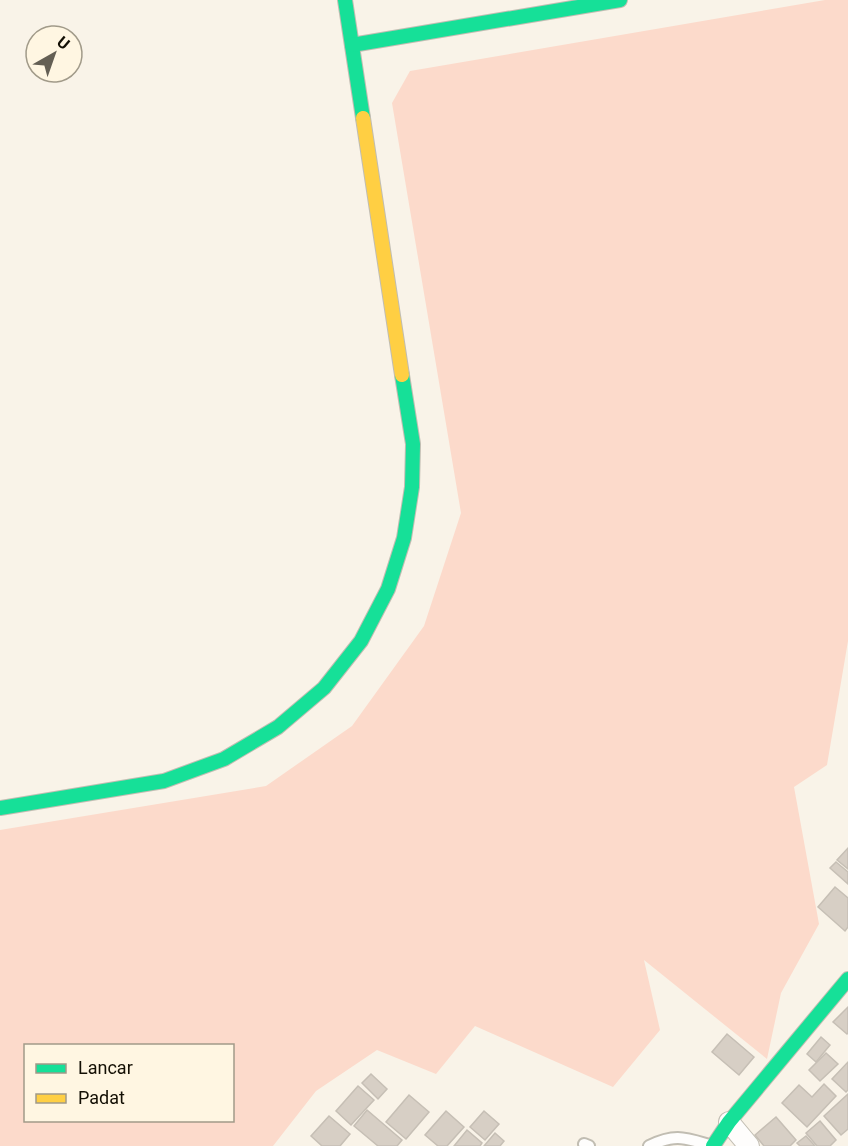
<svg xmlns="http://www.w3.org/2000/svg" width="848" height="1146" font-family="Roboto,sans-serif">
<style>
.green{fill:#fcdacb;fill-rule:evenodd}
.building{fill:#d7cfc5;stroke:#c6bfb5;stroke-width:1.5}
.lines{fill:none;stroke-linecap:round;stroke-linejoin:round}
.lane-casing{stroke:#c1bdb2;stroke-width:14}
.street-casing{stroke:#c1bdb2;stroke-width:22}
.fast-casing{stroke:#c1bdb2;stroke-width:16}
.slow-casing{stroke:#c1bdb2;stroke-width:16}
.lane{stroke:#fefdfc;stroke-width:10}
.street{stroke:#fefdfc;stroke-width:20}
.fast{stroke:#16e098;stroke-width:14}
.slow{stroke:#ffcf43;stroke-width:14}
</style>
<rect width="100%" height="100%" fill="#f9f3e8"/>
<path class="green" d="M825 0H848V641L827 765 794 787 819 924 781 993 767 1059 644 960 660 1030 613 1087 475 1026 436 1074 377 1050 316 1091 273 1146H0V830L266 786 352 726 424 626 461 513 392 103 410 71ZM26 1046H232V1120H26Z"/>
<g class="building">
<path d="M848 848V869L837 860Z"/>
<path d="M836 862 848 872V884L830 868Z"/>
<path d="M835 887 848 898V927L845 931 818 907Z"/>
<path d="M848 1007V1033L847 1034 833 1022Z"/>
<path d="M727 1034 754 1057 739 1075 712 1052Z"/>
<path d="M821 1037 830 1045 816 1062 807 1054Z"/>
<path d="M826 1053 838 1064 820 1081 809 1070Z"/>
<path d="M848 1062V1090L846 1092 832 1079Z"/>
<path d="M371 1074 387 1089 378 1099 362 1083Z"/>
<path d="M824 1084 836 1096 807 1127 782 1103 799 1085 812 1097Z"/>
<path d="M358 1086 374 1100 351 1125 336 1111Z"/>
<path d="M848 1094V1129L841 1135 824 1116Z"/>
<path d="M409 1095 429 1112 406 1139 386 1122Z"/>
<path d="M367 1110 402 1140 397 1146H378L354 1126Z"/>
<path d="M446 1111 464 1127 447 1146H438L425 1135Z"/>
<path d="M484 1111 499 1124 485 1140 470 1127Z"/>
<path d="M329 1116 350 1134 340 1146H322L311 1136Z"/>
<path d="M776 1117 796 1140 790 1146H764L755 1135Z"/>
<path d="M820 1121 836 1140 830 1146H817L806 1133Z"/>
<path d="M467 1130 482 1143 480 1146H454Z"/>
<path d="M495 1133 504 1141 500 1146H484Z"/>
<path d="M806 1136 815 1146H800L797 1143Z"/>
</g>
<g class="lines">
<defs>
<g id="lane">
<path d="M584 1144 589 1146"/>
<path d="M649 1146C676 1133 685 1138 713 1146"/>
</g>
<path id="street" d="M729 1122 749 1146"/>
<g id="fast">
<path d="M345 0 363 118"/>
<path d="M352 45 620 0"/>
<path d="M0 808 164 781 224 759 278 727 324 688 361 641 388 589 404 538 412 487 413 444 402 375"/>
<path d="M713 1146 729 1122 848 979"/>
</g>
<path id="slow" d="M363 118 402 375"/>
</defs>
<use href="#lane" class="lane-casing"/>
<use href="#street" class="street-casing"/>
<use href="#fast" class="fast-casing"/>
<use href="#slow" class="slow-casing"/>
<use href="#lane" class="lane"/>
<use href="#street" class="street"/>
<use href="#fast" class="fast"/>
<use href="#slow" class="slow"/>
</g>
<rect x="24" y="1044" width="210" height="78" fill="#fff6e2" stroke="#a19a89" stroke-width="1.5"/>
<rect x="36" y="1064" width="30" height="9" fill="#16e098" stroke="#a19a89" stroke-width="1.5"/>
<text x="78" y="1074" font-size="18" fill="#130f04">Lancar</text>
<rect x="36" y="1094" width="30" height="9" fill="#ffcf43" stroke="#a19a89" stroke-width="1.5"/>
<text x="78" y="1104" font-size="18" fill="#130f04">Padat</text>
<g transform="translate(54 54) rotate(40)"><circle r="28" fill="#fff6e2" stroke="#a19a89" stroke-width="1.5"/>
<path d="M0-4.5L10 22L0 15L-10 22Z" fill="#645f54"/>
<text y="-9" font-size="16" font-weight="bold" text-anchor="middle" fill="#130f04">U</text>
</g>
</svg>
